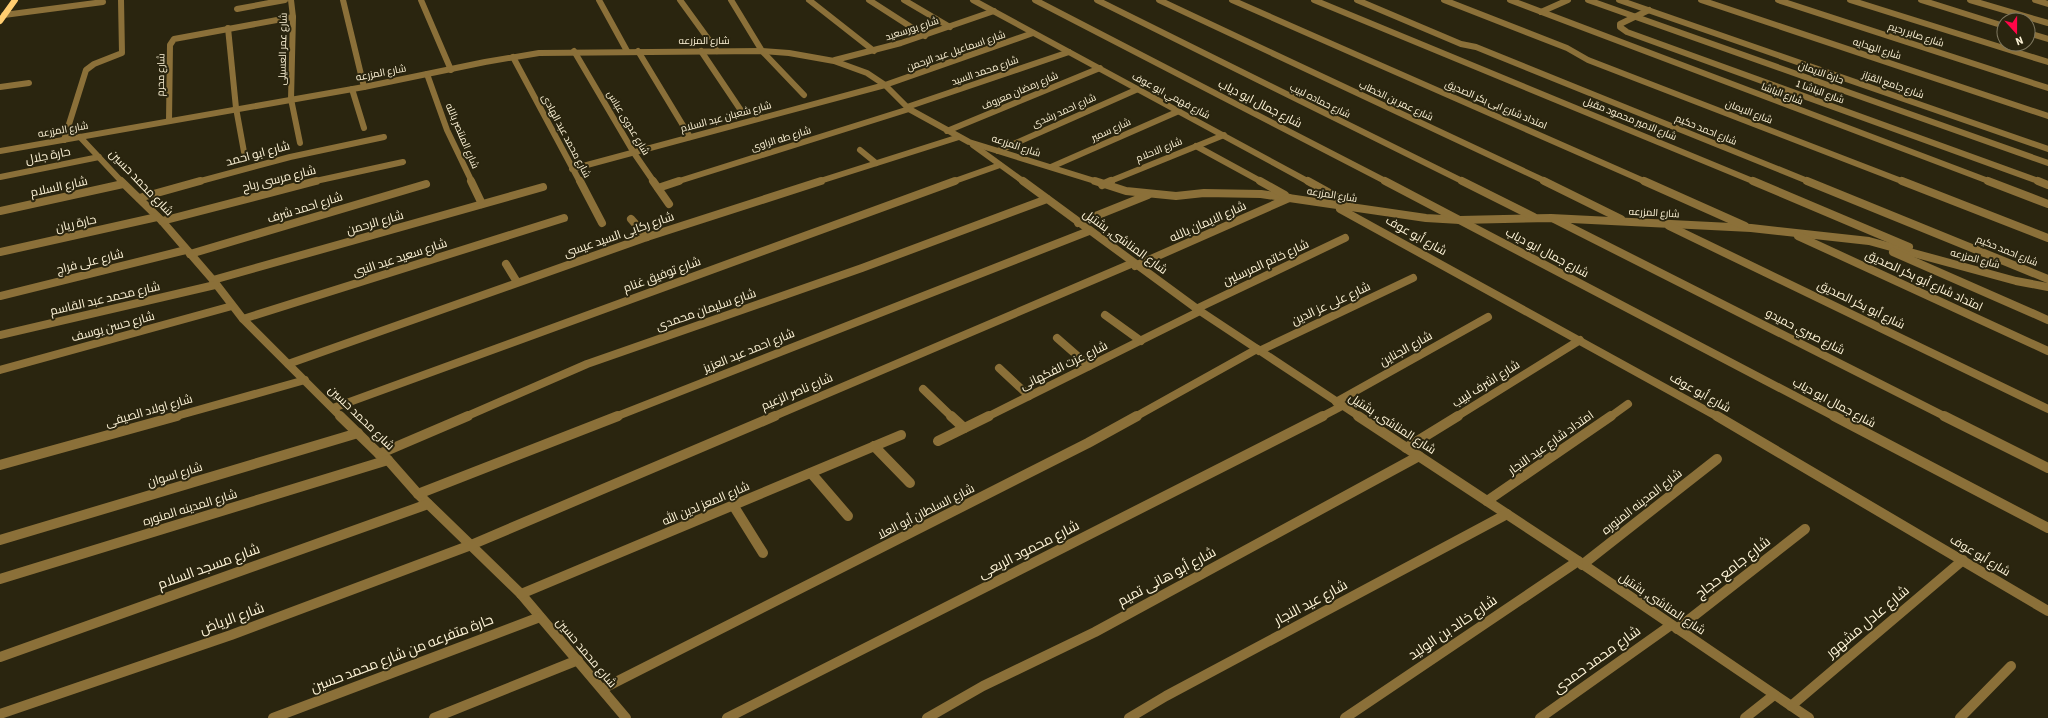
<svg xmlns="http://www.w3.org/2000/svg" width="2048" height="718" font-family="'Source Sans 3',Cairo,sans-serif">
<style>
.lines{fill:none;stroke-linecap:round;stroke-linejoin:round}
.street-far2{stroke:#8b7039;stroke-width:6}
.street-far1{stroke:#8b7039;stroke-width:8}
.street{stroke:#8b7039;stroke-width:10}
.secondary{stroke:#ffcd70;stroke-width:6}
.labels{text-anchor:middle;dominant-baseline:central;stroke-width:4;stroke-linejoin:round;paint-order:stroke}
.far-street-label{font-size:10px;fill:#fff5d9;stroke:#2a250f}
.street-label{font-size:12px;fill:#fff5d9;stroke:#2a250f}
.near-street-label{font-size:14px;fill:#fff5d9;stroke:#2a250f}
</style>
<rect width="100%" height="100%" fill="#2a250f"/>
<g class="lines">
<g class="street-far2">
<path d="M291 0 293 17 291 99 300 143"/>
<path d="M343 0 364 87"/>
<path d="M421 0 451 70"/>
<path d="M599 0 627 51"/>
<path d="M680 0 717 51"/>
<path d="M731 0 762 51 804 95"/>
<path d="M809 0 874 51"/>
<path d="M869 0 925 36"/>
<path d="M904 0 950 27"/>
<path d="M973 0 1309 182"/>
<path d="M1035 0 1387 182"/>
<path d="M1097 0 1464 182"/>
<path d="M1159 0 1547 182"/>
<path d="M1232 0 1646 182"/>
<path d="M1314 0 1755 182"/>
<path d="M1357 0 1461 44 1476 47 1810 182"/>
<path d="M1444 0 1567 48 1588 60 1904 182"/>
<path d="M1510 0 1991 182"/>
<path d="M1588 0 2048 163"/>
<path d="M1619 0 2048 149"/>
<path d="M1701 0 2048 116"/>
<path d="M1778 0 2048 88"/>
<path d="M1850 0 2048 62"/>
<path d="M1921 0 2004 26"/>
<path d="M1970 0 2048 23"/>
<path d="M2035 0 2048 4"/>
<path d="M237 9 285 0"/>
<path d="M1649 10 1620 24V27L1627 32 2041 182"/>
<path d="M1541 12 1568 0"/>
<path d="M4 15 103 2"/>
<path d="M228 28 236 108 244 152"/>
<path d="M2028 33 2048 39"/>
<path d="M574 51 634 153 654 182"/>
<path d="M638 51 690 137"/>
<path d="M701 51 742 112"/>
<path d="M513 57 580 182"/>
<path d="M835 60 901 43 994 11"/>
<path d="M427 74 447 130 472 182"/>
<path d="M0 87 29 83"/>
<path d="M352 89 364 128"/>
<path d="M907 107 1069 52"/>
<path d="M169 121 170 45 174 39 293 17"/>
<path d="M947 131 1100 68"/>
<path d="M80 137 122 182"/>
<path d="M64 140 86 70 94 64 122 53 121 0"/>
<path d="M973 145 1024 182"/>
<path d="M1196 146 1262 182"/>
<path d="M860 150 876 163"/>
<path d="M0 151 364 87 485 62 539 53 762 51 789 53 834 61 867 73 885 85 909 109 969 142 1098 182"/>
<path d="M998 151 1138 89"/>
<path d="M1051 167 1179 111"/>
<path d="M572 169 885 85 1033 33"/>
<path d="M0 177 99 157"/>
<path d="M197 182 290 157 384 137"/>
<path d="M311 182 403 162"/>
<path d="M676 182 909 109"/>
<path d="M817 182 959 137"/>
<path d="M952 182 1000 165"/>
<path d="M1108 182 1224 135"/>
</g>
<g class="street-far1">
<path d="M121 181 162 221 213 280 243 319 341 417"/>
<path d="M471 181 482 204"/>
<path d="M580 181 602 223"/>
<path d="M653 181 669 204"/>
<path d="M1023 181 1200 311 1360 417"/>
<path d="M1095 181 1126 191 1176 196 1204 193 1261 194 1426 218 1460 220 1551 218 1751 228 1869 241 2016 281 2048 287"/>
<path d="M1260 181 1285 195"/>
<path d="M1308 181 1353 206"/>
<path d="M1385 181 1835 417"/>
<path d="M1462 181 1534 217"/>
<path d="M1544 181 1621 219"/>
<path d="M1644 181 1745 226"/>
<path d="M1753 181 1909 247"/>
<path d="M1807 181 2048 279"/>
<path d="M1902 181 2048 238"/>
<path d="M1988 181 2048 204"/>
<path d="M2038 181 2048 185"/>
<path d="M1102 185 1111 181"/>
<path d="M658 188 679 181"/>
<path d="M139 198 200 181"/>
<path d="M1340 209 1718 417"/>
<path d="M0 211 123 184"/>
<path d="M631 219 647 237"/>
<path d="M1554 219 1946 417"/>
<path d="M162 221 316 181"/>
<path d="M1078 223 1148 195"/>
<path d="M1669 226 2048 409"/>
<path d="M1798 236 2048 351"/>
<path d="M0 252 157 217"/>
<path d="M1893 252 2048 320"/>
<path d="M190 254 426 184"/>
<path d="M506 264 517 282"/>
<path d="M1135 266 1289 198"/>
<path d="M213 280 543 187"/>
<path d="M0 296 186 250"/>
<path d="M1196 309 1345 238"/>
<path d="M1105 315 1141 341"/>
<path d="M243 319 564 218"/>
<path d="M0 335 215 285"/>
<path d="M1057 338 1089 366"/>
<path d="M1259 351 1413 278"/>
<path d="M288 364 647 237 821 181"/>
<path d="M999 368 1029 396"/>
<path d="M0 370 232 306"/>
<path d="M923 389 952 417"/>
<path d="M1336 402 1488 317"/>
<path d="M333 408 955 181"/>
<path d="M173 417 305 380"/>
<path d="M465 417 587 364 862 268 1047 199"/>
<path d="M615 417 1089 231"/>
<path d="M772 417 1133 263"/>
<path d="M987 417 1200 311"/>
<path d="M1135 417 1257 349"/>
<path d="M1321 417 1342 406"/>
<path d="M1456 417 1580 340"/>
<path d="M1610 417 1628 404"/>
</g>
<g class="street">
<path d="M340 416 379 454 388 460 418 494 521 594 626 718"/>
<path d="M951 416 964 428"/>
<path d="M1358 416 1578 561 1809 718"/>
<path d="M1717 416 2048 611"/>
<path d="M1834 416 2048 528"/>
<path d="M1944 416 2048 468"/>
<path d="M938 441 989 416"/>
<path d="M874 446 910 483"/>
<path d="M1406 448 1458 416"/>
<path d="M379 454 468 416"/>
<path d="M0 465 177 416"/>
<path d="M811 473 848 516"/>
<path d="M418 494 618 416"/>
<path d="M1487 501 1611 416"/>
<path d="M733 505 763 553"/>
<path d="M0 540 358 433"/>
<path d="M1582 565 1717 459"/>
<path d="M0 579 388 460"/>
<path d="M521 594 901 435"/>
<path d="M1677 629 1805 529"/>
<path d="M0 657 428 504"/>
<path d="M602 689 1088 443 1137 416"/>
<path d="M1791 706 1963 560"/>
<path d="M0 714 231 635 471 545 775 416"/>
<path d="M273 718 540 617"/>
<path d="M434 718 578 660"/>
<path d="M727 718 1323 416"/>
<path d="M927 718 983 686 1095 632 1419 456"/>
<path d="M1129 718 1166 696 1507 514"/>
<path d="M1345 718 1578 561"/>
<path d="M1540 718 1671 625"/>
<path d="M1745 718 1774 695"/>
<path d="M1960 718 2011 666"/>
</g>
<path class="secondary" d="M0 21 15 0"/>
</g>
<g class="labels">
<g class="far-street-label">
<text transform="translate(912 29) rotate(-18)">شارع بورسعيد</text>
<text transform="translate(1916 35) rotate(18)">شارع صابر رحيم</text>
<text x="704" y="41">شارع المزرعه</text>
<text transform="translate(283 49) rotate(-89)">شارع عمر العسيلى</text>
<text transform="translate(1877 49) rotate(18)">شارع الهدايه</text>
<text transform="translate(956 51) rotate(-19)">شارع اسماعيل عبد الرحمن</text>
<text transform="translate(985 71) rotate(-19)">شارع محمد السيد</text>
<text transform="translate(381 73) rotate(-11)">شارع المزرعه</text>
<text transform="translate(1821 73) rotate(20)">حارة الايمان</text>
<text transform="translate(161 75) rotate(-89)">شارع محرم</text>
<text transform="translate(1893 85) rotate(19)">شارع جامع القزاز</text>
<text transform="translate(1020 91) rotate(-23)">شارع رمضان معروف</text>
<text transform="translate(1820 92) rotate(20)">شارع الباشا 1</text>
<text transform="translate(1782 94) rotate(21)">شارع الباشا</text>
<text transform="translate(1171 96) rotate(28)">شارع فهمي ابو عوف</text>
<text transform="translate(1320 101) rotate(26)">شارع حماده لبيب</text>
<text transform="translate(1396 101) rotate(25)">شارع عمر بن الخطاب</text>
<text transform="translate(1496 105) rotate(23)">امتداد شارع ابى بكر الصديق</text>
<text transform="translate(1064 111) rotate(-24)">شارع احمد رشدى</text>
<text transform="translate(1749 112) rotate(21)">شارع الايمان</text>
<text transform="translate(726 117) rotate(-15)">شارع شعبان عبد السلام</text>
<text transform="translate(1630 119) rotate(22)">شارع الامير محمود مقبل</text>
<text transform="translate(628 123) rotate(59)">شارع عدوى عباس</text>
<text transform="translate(63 130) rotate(-10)">شارع المزرعه</text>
<text transform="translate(1111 130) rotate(-24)">شارع سمير</text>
<text transform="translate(1706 130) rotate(22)">شارع احمد حكيم</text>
<text transform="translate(462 136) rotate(67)">شارع المنتصر بالله</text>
<text transform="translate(566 136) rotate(62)">شارع محمد عبد الهادى</text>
<text transform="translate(781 139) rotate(-17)">شارع طه الراوى</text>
<text transform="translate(1016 146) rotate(18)">شارع المزرعه</text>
<text transform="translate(1159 150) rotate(-22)">شارع الاحلام</text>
<text transform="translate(1332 195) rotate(9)">شارع المزرعه</text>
<text transform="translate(1654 213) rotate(3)">شارع المزرعه</text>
<text transform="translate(2007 251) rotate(22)">شارع احمد حكيم</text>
<text transform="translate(1975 259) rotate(15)">شارع المزرعه</text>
</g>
<g class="street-label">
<text transform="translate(1260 104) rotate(27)">شارع جمال ابو دياب</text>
<text transform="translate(258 154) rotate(-15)">شارع ابو احمد</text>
<text transform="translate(48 156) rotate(-11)">حارة جلال</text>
<text transform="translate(279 179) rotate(-14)">شارع مرسى رباح</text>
<text transform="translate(141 183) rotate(46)">شارع محمد حسين</text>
<text transform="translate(59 187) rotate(-12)">شارع السلام</text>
<text transform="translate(305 208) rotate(-17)">شارع احمد شرف</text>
<text transform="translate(1208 222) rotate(-24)">شارع الايمان بالله</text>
<text transform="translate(375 223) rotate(-16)">شارع الرحمن</text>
<text transform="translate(76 224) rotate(-13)">حارة ريان</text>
<text transform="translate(619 235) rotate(-19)">شارع ركابى السيد عيسى</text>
<text transform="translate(1416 236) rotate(29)">شارع أبو عوف</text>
<text transform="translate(1125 242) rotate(36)">شارع المناشى, بشتيل</text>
<text transform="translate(1547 253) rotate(28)">شارع جمال ابو دياب</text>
<text transform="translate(400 258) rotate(-18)">شارع سعيد عبد النبى</text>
<text transform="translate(90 262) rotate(-14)">شارع على فراج</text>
<text transform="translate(1266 263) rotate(-25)">شارع خاتم المرسلين</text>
<text transform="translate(662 275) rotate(-20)">شارع توفيق غنام</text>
<text transform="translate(1924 281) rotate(25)">امتداد شارع أبو بكر الصديق</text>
<text transform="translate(105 299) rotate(-13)">شارع محمد عبد القاسم</text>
<text transform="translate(1331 304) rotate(-25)">شارع على عز الدين</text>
<text transform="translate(1861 305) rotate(26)">شارع أبو بكر الصديق</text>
<text transform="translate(706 310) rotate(-19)">شارع سليمان محمدى</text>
<text transform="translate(113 327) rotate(-15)">شارع حسن يوسف</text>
<text transform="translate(1805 332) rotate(27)">شارع صبري حميدو</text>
<text transform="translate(1406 349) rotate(-29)">شارع الجناين</text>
<text transform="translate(749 351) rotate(-22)">شارع احمد عبد العزيز</text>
<text transform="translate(1064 366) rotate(-26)">شارع عزت الفكهانى</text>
<text transform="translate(1486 384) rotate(-32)">شارع اشرف لبيب</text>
<text transform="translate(797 392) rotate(-23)">شارع ناصر الزعيم</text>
<text transform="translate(1700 393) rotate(29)">شارع أبو عوف</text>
<text transform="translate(1834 403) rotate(28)">شارع جمال ابو دياب</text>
<text transform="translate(149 411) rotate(-16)">شارع اولاد الصيفى</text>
<text transform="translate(361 418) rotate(44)">شارع محمد حسين</text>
<text transform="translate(1392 424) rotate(33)">شارع المناشى, بشتيل</text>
<text transform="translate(1551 443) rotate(-35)">امتداد شارع عيد النجار</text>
<text transform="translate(175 475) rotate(-17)">شارع اسوان</text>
<text transform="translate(1642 502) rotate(-38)">شارع المدينه المنوره</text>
<text transform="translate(706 504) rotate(-23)">شارع المعز لدين الله</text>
<text transform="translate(190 508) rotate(-17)">شارع المدينه المنوره</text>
<text transform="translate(926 512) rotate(-27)">شارع السلطان أبو العلا</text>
<text transform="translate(1980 556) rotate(31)">شارع أبو عوف</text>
<text transform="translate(1662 604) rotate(34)">شارع المناشى, بشتيل</text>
<text transform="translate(586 653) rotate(50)">شارع محمد حسين</text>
</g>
<g class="near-street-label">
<text transform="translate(1029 550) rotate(-27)">شارع محمود الربعى</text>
<text transform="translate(209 567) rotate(-20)">شارع مسجد السلام</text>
<text transform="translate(1733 568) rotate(-38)">شارع جامع حجاج</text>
<text transform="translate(1167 577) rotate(-28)">شارع أبو هانى تميم</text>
<text transform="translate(1311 603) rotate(-28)">شارع عيد النجار</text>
<text transform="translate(232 619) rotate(-20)">شارع الرياض</text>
<text transform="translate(1868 622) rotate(-40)">شارع عادل مشهور</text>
<text transform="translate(1453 628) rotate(-34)">شارع خالد بن الوليد</text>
<text transform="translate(402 654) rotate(-21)">حارة متفرعه من شارع محمد حسين</text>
<text transform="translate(1597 660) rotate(-36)">شارع محمد حمدى</text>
</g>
</g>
<g transform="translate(2016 32) rotate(159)"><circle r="19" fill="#2a250f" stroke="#7f7860"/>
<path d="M0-3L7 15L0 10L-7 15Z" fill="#ff0548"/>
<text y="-6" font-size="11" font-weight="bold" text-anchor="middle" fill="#fff5d9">N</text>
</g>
</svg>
